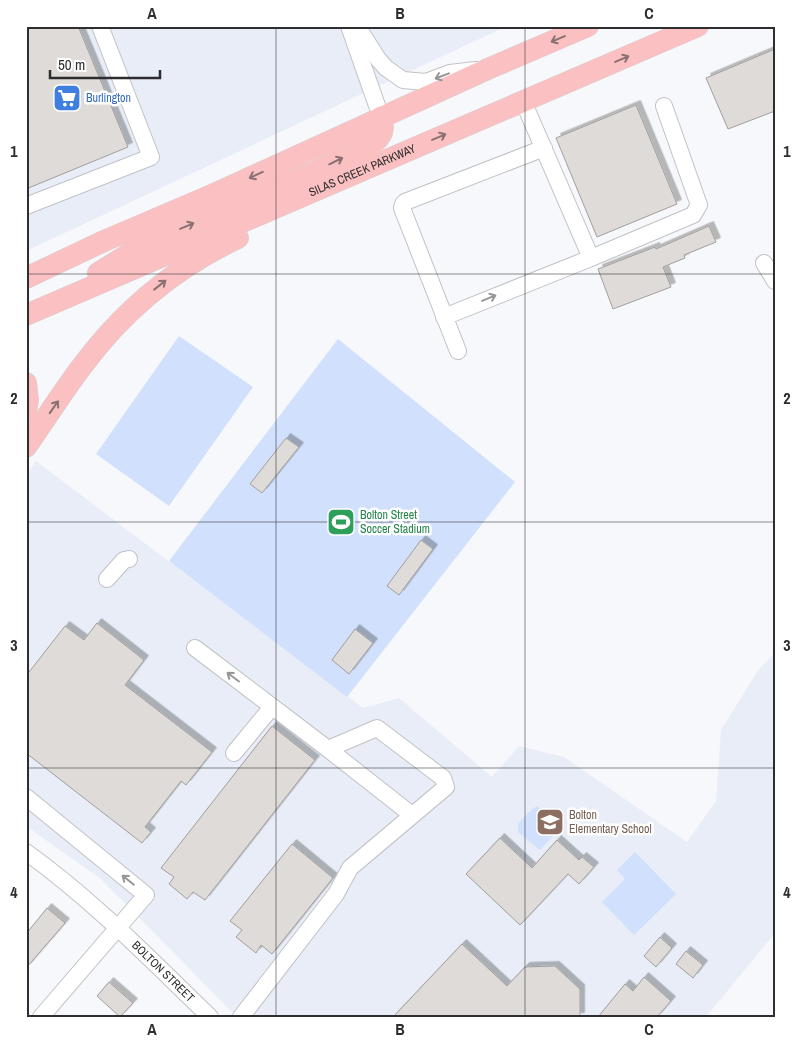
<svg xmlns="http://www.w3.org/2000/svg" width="801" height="1043" font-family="'Archivo Narrow',sans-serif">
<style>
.built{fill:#e8edf7}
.green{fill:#d1e0fc}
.building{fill:#dedbd8;stroke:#a19e9c;filter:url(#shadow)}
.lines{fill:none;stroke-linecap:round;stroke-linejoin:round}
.minor-casing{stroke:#c0c2c5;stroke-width:18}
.major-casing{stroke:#d5d5d6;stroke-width:22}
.minor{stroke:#fff;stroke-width:16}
.major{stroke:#fbc0c1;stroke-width:21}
.oneway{stroke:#8a7071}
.oneway2{stroke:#969698}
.grid{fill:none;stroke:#2e2e30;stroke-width:1;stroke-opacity:0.55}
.labels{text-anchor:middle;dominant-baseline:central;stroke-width:5;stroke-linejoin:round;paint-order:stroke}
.shop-label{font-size:12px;fill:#366cbe;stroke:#fff;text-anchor:start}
.street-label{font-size:12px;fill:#2e2e30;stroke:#fff}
.leisure-label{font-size:12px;fill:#27864d;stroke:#fff;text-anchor:start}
.education-label{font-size:12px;fill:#785e54;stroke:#fff;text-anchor:start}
.neatline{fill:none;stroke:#2e2e30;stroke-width:2}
.grid-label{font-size:16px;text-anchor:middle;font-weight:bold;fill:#2e2e30}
</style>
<defs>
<filter id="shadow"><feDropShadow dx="4.5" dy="-4.5" stdDeviation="0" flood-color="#0004"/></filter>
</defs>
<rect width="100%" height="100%" fill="#f7f8fb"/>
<g class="built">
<path d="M26 26H507L26 251Z"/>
<path d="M36 461 363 708 399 698 492 777 519 746 564 757 687 842 716 801 721 730 757 672 775 652V933L706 1017H237L101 879 26 826V476Z"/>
</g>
<g class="green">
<path d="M179 336 253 387 169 506 96 454Z"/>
<path d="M338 339 515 482 347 697 169 561Z"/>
<path d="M537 806 560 828 540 850 518 832V824L529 812Z"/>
<path d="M635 852 676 894 634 935 602 902 625 879 617 870Z"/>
</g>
<g class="building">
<path d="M26 26H78L128 147 26 189Z"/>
<path d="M775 49V111L728 129 706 78Z"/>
<path d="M636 105 677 204 597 237 556 138Z"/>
<path d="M709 226 716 242 684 255 685 258 663 267 671 287 613 309 598 269 655 247 656 249Z"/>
<path d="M286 438 299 447 262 493 250 484Z"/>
<path d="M421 540 433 549 399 595 387 586Z"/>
<path d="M97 623 144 660 125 685 212 752 186 785 181 781 145 827 151 832 142 843 26 753V676L65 626 84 640Z"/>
<path d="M355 629 373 643 349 674 332 660Z"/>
<path d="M272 726 315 760 205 900 193 892 187 899 169 884 174 877 161 868Z"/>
<path d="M500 838 532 868 557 840 579 860 582 857 594 867 579 884 568 874 520 925 466 874Z"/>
<path d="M292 844 333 878 272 954 261 945 256 953 236 937 242 930 230 921Z"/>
<path d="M47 908 65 923 26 968V934Z"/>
<path d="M660 937 672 948 656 967 644 956Z"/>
<path d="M462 944 507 986 525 967 555 966 580 989V1017H393Z"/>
<path d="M686 951 703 965 693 978 676 964Z"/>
<path d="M644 977 671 1001 657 1017H598L625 984 633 991Z"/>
<path d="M109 982 133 1003 120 1017 97 996Z"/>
</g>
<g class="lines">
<defs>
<g id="minor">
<path d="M349 26 381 117"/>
<path d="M357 26 378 59 386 68 403 80 426 82 450 73 476 70"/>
<path d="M523 101 591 258 693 215 699 205 664 106"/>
<path d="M26 206 151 157 100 26"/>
<path d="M764 263 775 281"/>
<path d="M444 317 591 258"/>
<path d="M458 351 402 208 403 204 405 202 544 148"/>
<path d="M107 579 124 560 129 559"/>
<path d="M195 648 328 749 377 728 443 778 446 787 350 868 336 894 241 1017"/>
<path d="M328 749 412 815"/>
<path d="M234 753 272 707"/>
<path d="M26 797 146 895 41 1017"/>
<path id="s1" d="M26 852C93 900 151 960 210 1017"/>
</g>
<g id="major">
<path d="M98 273 135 250 179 229 315 172 372 144C383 136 385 129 381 117"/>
<path d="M26 278 104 241 214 194 490 68 588 26"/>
<path id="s2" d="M26 315 698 26"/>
<path d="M26 383 28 400 26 412"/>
<path d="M26 447C45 420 63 391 83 365 124 310 176 267 238 238"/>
</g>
</defs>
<use href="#minor" class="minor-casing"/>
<use href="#major" class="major-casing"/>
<use href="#minor" class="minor"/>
<use href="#major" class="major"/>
</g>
<defs><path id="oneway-shaft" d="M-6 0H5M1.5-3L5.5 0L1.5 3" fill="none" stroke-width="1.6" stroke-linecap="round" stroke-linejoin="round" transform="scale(1.25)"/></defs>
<g class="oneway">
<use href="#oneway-shaft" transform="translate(558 39) rotate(157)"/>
<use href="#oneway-shaft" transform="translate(622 59) rotate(-23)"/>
<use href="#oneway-shaft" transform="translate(439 137) rotate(-23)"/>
<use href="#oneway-shaft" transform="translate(336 161) rotate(-26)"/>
<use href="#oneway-shaft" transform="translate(256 175) rotate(155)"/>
<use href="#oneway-shaft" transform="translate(187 226) rotate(-23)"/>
<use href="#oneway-shaft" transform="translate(160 285) rotate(-38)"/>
<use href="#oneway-shaft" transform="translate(54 407) rotate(-55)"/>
</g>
<g class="oneway2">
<use href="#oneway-shaft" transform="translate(442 76) rotate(159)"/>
<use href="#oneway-shaft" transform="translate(489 298) rotate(-22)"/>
<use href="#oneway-shaft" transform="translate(233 677) rotate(-143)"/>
<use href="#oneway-shaft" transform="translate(128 880) rotate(-141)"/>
</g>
<path class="grid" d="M276 26V1017M525 26V1017M26 274H775M26 522H775M26 768H775"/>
<defs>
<symbol id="supermarket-square" viewBox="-11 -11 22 22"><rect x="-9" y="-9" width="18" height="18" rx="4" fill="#3f7fe0" stroke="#fff"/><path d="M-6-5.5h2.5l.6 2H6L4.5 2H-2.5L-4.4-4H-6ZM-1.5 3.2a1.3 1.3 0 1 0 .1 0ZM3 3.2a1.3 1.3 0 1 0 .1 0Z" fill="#fff"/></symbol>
<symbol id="stadium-square" viewBox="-11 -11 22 22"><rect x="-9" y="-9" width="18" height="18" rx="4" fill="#2e9e5b" stroke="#fff"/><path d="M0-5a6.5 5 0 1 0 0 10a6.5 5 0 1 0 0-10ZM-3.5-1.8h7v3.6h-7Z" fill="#fff"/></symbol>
<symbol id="school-square" viewBox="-11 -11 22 22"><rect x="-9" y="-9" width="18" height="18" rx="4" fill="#8d6e63" stroke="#fff"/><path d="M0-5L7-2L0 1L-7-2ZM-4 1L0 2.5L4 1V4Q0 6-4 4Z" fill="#fff"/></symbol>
</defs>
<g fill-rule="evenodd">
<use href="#supermarket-square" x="51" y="82" width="32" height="32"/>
<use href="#stadium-square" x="325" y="506" width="32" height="32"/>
<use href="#school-square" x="534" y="806" width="32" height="32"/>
</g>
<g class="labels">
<g class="shop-label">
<text x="86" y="98">Burlington</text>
</g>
<g class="street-label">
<text stroke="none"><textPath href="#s2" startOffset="366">SILAS CREEK PARKWAY</textPath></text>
<text stroke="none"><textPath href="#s1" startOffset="182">BOLTON STREET</textPath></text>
</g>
<g class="leisure-label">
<text x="360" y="515">Bolton Street<tspan x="360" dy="14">Soccer Stadium</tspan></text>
</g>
<g class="education-label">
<text x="569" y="815">Bolton<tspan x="569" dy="14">Elementary School</tspan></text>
</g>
</g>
<rect width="801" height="1043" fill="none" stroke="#ffffff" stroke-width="55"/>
<path d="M50 70v8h110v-8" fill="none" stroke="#2e2e30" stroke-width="2.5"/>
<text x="58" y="70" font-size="15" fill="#2e2e30" stroke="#ffffff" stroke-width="4" paint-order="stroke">50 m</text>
<rect x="28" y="28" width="746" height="988" class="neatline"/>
<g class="grid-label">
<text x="152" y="19">A</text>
<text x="400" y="19">B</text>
<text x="649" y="19">C</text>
<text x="14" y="157">1</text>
<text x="787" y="157">1</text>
<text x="14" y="404">2</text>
<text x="787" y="404">2</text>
<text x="14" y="651">3</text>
<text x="787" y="651">3</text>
<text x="14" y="898">4</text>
<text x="787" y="898">4</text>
<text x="152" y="1035">A</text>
<text x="400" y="1035">B</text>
<text x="649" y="1035">C</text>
</g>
</svg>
